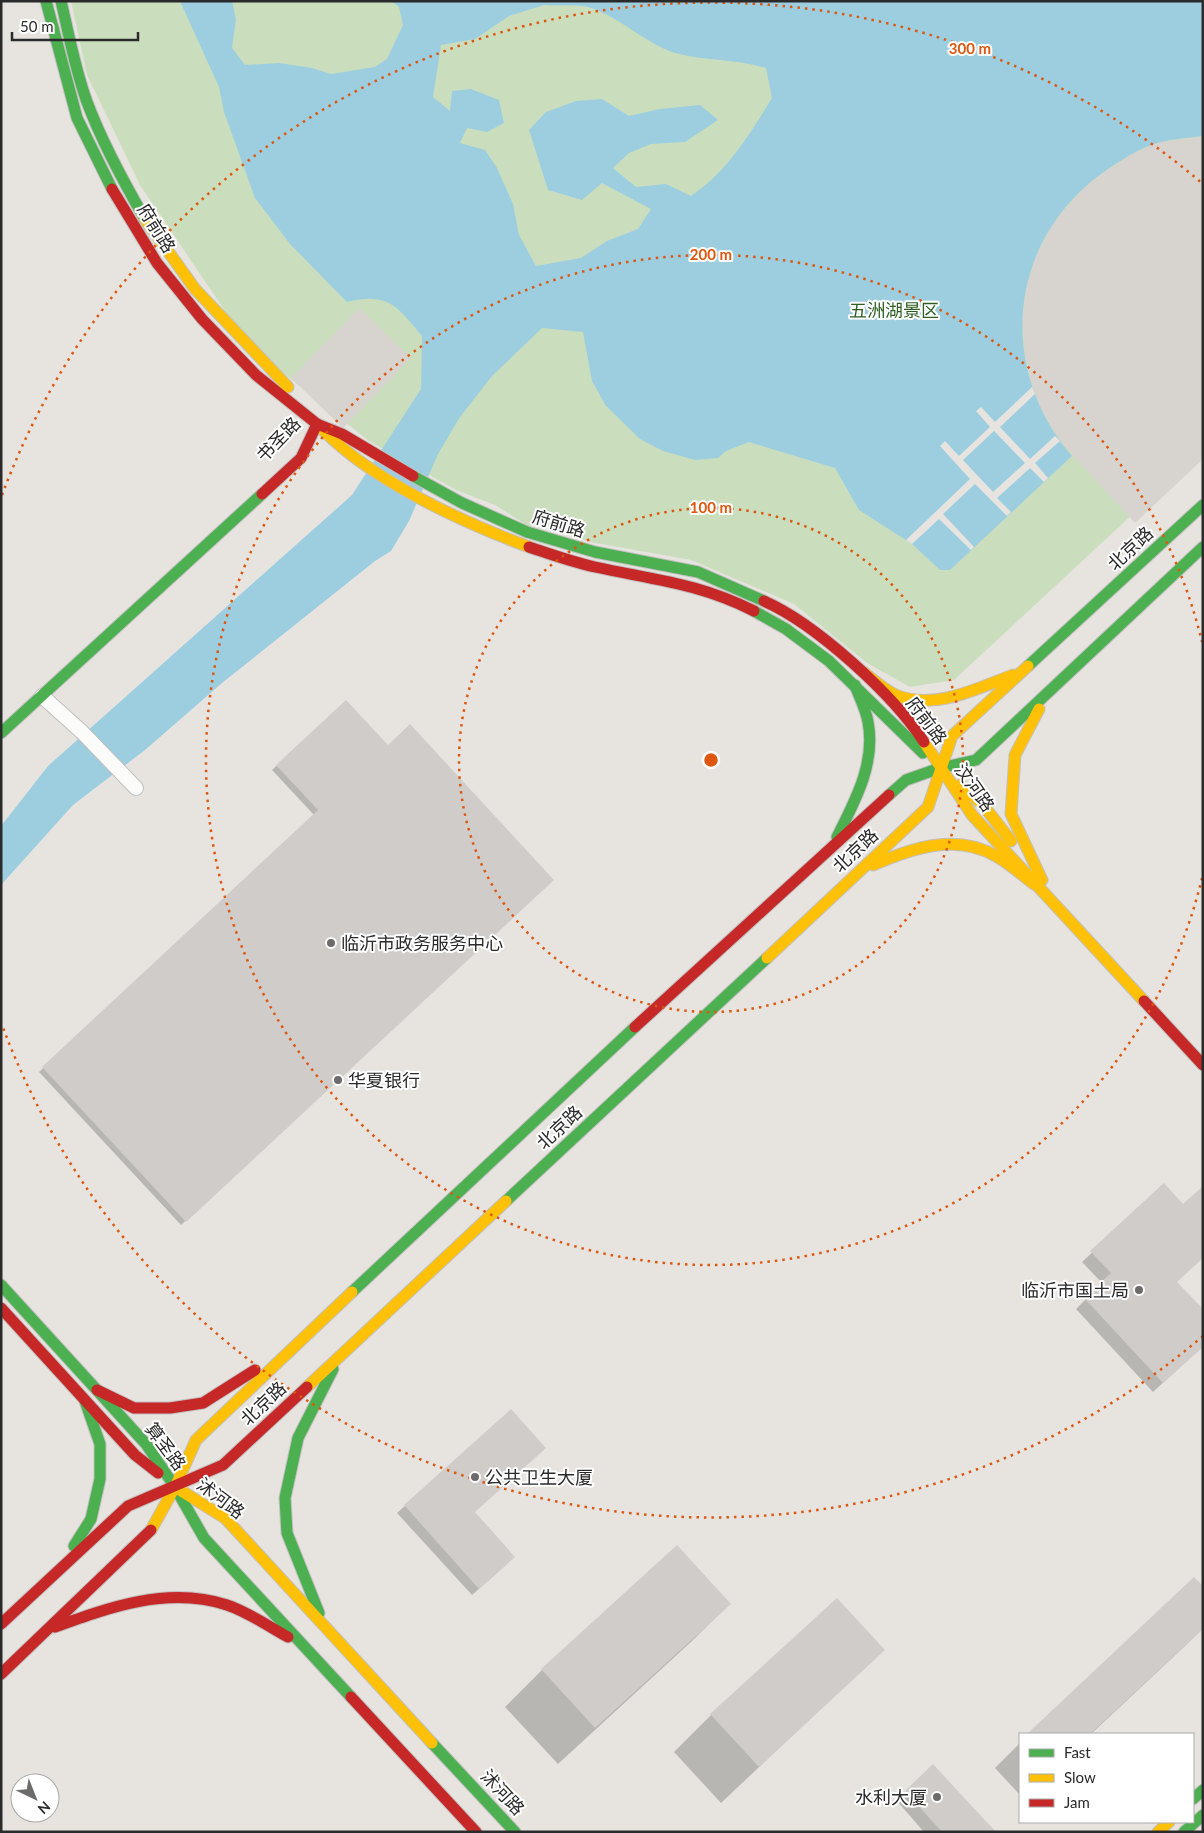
<svg xmlns="http://www.w3.org/2000/svg" width="1204" height="1833" font-family="Lato,'Noto Sans SC',sans-serif">
<style>
.green{fill:#cadebd}
.plaza{fill:#d7d4d0}
.water{fill:#9ccee0;fill-rule:evenodd}
.pier{fill:#e7e4e0;fill-rule:evenodd}
.shadow{fill:#0003}
.building{fill:#cfccc9}
.lines{fill:none;stroke-linecap:round;stroke-linejoin:round}
.street-casing{stroke:#c2c0c0;stroke-width:16}
.fast-casing{stroke:#c2c0c0;stroke-width:13}
.slow-casing{stroke:#c2c0c0;stroke-width:13}
.jam-casing{stroke:#c2c0c0;stroke-width:13}
.street{stroke:#fbfbfa;stroke-width:14}
.fast{stroke:#4caf50;stroke-width:11}
.slow{stroke:#ffc107;stroke-width:11}
.jam{stroke:#c62828;stroke-width:11}
.ring{fill:none;stroke:#de570e;stroke-width:2.5;stroke-dasharray:2.5 5}
.poi-dot{fill:#6c6b6a;stroke:#fff;stroke-width:2}
.labels{text-anchor:middle;dominant-baseline:central;stroke-width:4;stroke-linejoin:round;paint-order:stroke}
.street-label{font-size:18px;fill:#2a2a2a;stroke:#fff}
.park-label{font-size:18px;fill:#2e5e22;stroke:#fff}
.poi-label{font-size:18px;fill:#2a2a2a;stroke:#fff;text-anchor:start}
.centre{fill:#de570e;stroke:#fff;stroke-width:2.5}
.ring-label{font-size:15px;text-anchor:middle;font-weight:bold;fill:#de570e;stroke:#fff;stroke-width:4;stroke-linejoin:round;paint-order:stroke}
</style>
<rect width="100%" height="100%" fill="#e7e4e0"/>
<path class="green" d="M71 1H1203V449L954 680 910 687 867 663 794 604 691 560 590 542 549 526H528L495 505 456 490 369 441 282 372 229 317 140 185 87 75Z"/>
<g class="plaza">
<path d="M1203 136V459L1135 523 1060 441 1041 409 1032 387 1025 355 1022 317 1027 286 1035 258 1054 221 1088 183 1133 153 1154 143Z"/>
<path d="M359 308 411 358 343 428 291 378Z"/>
</g>
<path class="water" d="M180 1H232L236 19 232 48 245 65 279 63 312 68 331 74 375 67 387 59 403 25 399 7 391 1H1203V136C1187 138 1169 139 1154 144 1138 149 1122 160 1108 169 1008 237 995 366 1072 456L950 570H940L912 544 859 510 835 468 749 442 726 451 718 458 695 460 663 451 640 439 606 406 592 381 583 332 542 328 492 376 460 417 438 454 409 521 391 551 375 561 222 683 145 750 73 805 1 885V826L48 766 352 495 421 389 422 336C397 306 388 292 347 302L290 244 255 198 224 112 219 87ZM544 5C557 6 570 5 583 6 613 11 645 44 675 53 705 61 737 59 766 68L772 98C750 134 727 172 691 196L666 184 636 187 613 168 629 153 651 144 685 142 718 120 700 105 660 109 629 116 602 99 576 101 546 112 529 130 548 190 582 200 602 183 651 209 638 229 607 241 581 258 536 266 519 235 513 204 497 168 485 150 460 143 467 128 487 132 504 123 499 100 471 89 452 91 450 111 433 97 441 45 475 39 509 16Z"/>
<path class="pier" d="M1032 387 1035 394 1000 427 1030 459 1055 436 1060 441 1035 463 1048 478 1044 482 1030 468 997 498 1011 512 1007 516 975 484 943 514 974 547 971 550 939 519 912 544 906 540 970 479 940 446 945 441 959 456 990 427 976 411 981 407 995 422ZM994 431 1025 463 993 492 963 460Z"/>
<g class="shadow">
<path d="M346 701 388 746 552 880 181 1225 39 1072 314 815 272 770Z"/>
<path d="M1164 1185 1175 1282 1203 1346 1153 1392 1076 1309 1102 1283 1082 1262Z"/>
<path d="M511 1410 474 1513 507 1564 472 1595 397 1513Z"/>
<path d="M1194 1579 1203 1628 1185 1646 1091 1734H1029Z"/>
<path d="M729 1604 692 1641 558 1764 505 1707 542 1670Z"/>
<path d="M883 1650 721 1803 674 1752 711 1715Z"/>
<path d="M1020 1743V1795L995 1768Z"/>
<path d="M906 1792 994 1832H924L897 1801Z"/>
</g>
<g class="building">
<path d="M346 700 388 745 410 724 554 880 186 1222 42 1067 318 810 276 765Z"/>
<path d="M1164 1183 1183 1204 1203 1186V1258L1177 1282 1203 1309V1347L1163 1383 1084 1298 1111 1273 1090 1251Z"/>
<path d="M511 1409 546 1448 475 1512 515 1557 479 1589 404 1505Z"/>
<path d="M677 1545 731 1604 595 1728 541 1669Z"/>
<path d="M1194 1577 1203 1586V1629L1090 1734H1027Z"/>
<path d="M837 1598 885 1650 759 1767 710 1714Z"/>
<path d="M933 1764 969 1803 996 1832H942L905 1791Z"/>
</g>
<g class="lines">
<defs>
<path id="street" d="M42 696 82 732 136 788"/>
<g id="fast">
<path d="M46 1 77 118 112 189"/>
<path d="M61 1C69 35 75 69 87 102 102 142 123 181 145 219"/>
<path d="M413 476 462 503 527 532 595 552 698 572 764 601"/>
<path d="M754 611 786 629 829 661 923 753"/>
<path d="M1028 666 1203 505"/>
<path d="M1 733 262 494"/>
<path d="M889 795 906 780 940 768 976 760 1203 547"/>
<path d="M837 837C855 801 876 763 868 722 866 709 859 697 855 685"/>
<path d="M506 1201 767 958"/>
<path d="M1 1285 146 1444 175 1487"/>
<path d="M352 1292 635 1027"/>
<path d="M176 1489 204 1538 351 1697"/>
<path d="M74 1546 91 1519 100 1479V1444L85 1401"/>
<path d="M319 1613 287 1533 285 1498 298 1438 333 1369"/>
<path d="M432 1743 515 1832"/>
<path d="M1193 1799 1203 1790"/>
<path d="M1184 1832 1203 1815"/>
</g>
<g id="slow">
<path d="M145 219 195 289 288 387"/>
<path d="M323 430C373 481 462 522 529 547"/>
<path d="M863 672C874 680 885 691 898 696 936 710 978 688 1013 675"/>
<path d="M1039 709 1015 755 1011 814 1042 880"/>
<path d="M924 742 972 815 1144 1001"/>
<path d="M960 785 983 805 1011 841"/>
<path d="M873 865C912 848 956 833 996 856 1010 864 1022 875 1034 884"/>
<path d="M767 958 928 807 952 736 1028 666"/>
<path d="M307 1387 506 1201"/>
<path d="M175 1487 225 1518 432 1743"/>
<path d="M151 1530 175 1487 196 1440 352 1292"/>
<path d="M1158 1832 1169 1822"/>
</g>
<g id="jam">
<path d="M112 189 157 263 202 319 256 375 317 424 342 434 413 476"/>
<path d="M262 494 301 458 317 424"/>
<path d="M529 547C550 554 572 562 595 567 655 580 698 583 754 611"/>
<path d="M764 601C816 624 893 694 924 742"/>
<path d="M1144 1001 1203 1065"/>
<path d="M635 1027 889 795"/>
<path d="M1 1308 135 1455 158 1473"/>
<path d="M97 1390 134 1408H170L203 1403 255 1370"/>
<path d="M1 1624 128 1506 223 1465 307 1387"/>
<path d="M55 1627C110 1607 168 1586 227 1605 248 1612 268 1626 288 1637"/>
<path d="M1 1674 151 1530"/>
<path d="M351 1697 476 1832"/>
</g>
</defs>
<use href="#street" class="street-casing"/>
<use href="#fast" class="fast-casing"/>
<use href="#slow" class="slow-casing"/>
<use href="#jam" class="jam-casing"/>
<use href="#street" class="street"/>
<use href="#fast" class="fast"/>
<use href="#slow" class="slow"/>
<use href="#jam" class="jam"/>
</g>
<g class="ring">
<circle cx="711" cy="760" r="252"/>
<path d="M1202 878A505 505 0 1 1 1202 642"/>
<path d="M1203 1336A757 757 0 0 1 2 1025M2 495A757 757 0 0 1 1203 184"/>
</g>
<g class="poi-dot">
<circle cx="331" cy="943" r="5"/>
<circle cx="338" cy="1080" r="5"/>
<circle cx="1139" cy="1290" r="5"/>
<circle cx="475" cy="1477" r="5"/>
<circle cx="937" cy="1797" r="5"/>
</g>
<g class="labels">
<g class="street-label">
<text transform="translate(157 228) rotate(58)">府前路</text>
<text transform="translate(278 439) rotate(-46)">书圣路</text>
<text transform="translate(559 523) rotate(17)">府前路</text>
<text transform="translate(1130 548) rotate(-43)">北京路</text>
<text transform="translate(927 720) rotate(53)">府前路</text>
<text transform="translate(975 787) rotate(55)">汶河路</text>
<text transform="translate(855 850) rotate(-43)">北京路</text>
<text transform="translate(559 1127) rotate(-43)">北京路</text>
<text transform="translate(263 1403) rotate(-43)">北京路</text>
<text transform="translate(166 1446) rotate(53)">算圣路</text>
<text transform="translate(221 1498) rotate(37)">沭河路</text>
<text transform="translate(503 1792) rotate(47)">沭河路</text>
</g>
<g class="park-label">
<text x="894" y="310">五洲湖景区</text>
</g>
<g class="poi-label">
<text x="341" y="943">临沂市政务服务中心</text>
<text x="348" y="1080">华夏银行</text>
<text x="1129" y="1290" text-anchor="end">临沂市国土局</text>
<text x="485" y="1477">公共卫生大厦</text>
<text x="927" y="1797" text-anchor="end">水利大厦</text>
</g>
</g>
<circle cx="711" cy="760" r="8" class="centre"/>
<g class="ring-label">
<text x="970" y="54">300 m</text>
<text x="711" y="260">200 m</text>
<text x="711" y="513">100 m</text>
</g>
<rect width="1204" height="1833" fill="none" stroke="#2a2a2a" stroke-width="5"/>
<rect x="1019" y="1733" width="175" height="90" fill="#ffffff" stroke="#aaaaaa"/>
<rect x="1029" y="1749" width="25" height="8" fill="#4caf50" stroke="#aaaaaa"/>
<text x="1064" y="1758" font-size="15" fill="#2a2a2a">Fast</text>
<rect x="1029" y="1774" width="25" height="8" fill="#ffc107" stroke="#aaaaaa"/>
<text x="1064" y="1783" font-size="15" fill="#2a2a2a">Slow</text>
<rect x="1029" y="1799" width="25" height="8" fill="#c62828" stroke="#aaaaaa"/>
<text x="1064" y="1808" font-size="15" fill="#2a2a2a">Jam</text>
<g transform="translate(35 1798) rotate(137)"><circle r="24" fill="#ffffff" stroke="#aaaaaa"/>
<path d="M0-4L9 19L0 12L-9 19Z" fill="#6c6b6a"/>
<text y="-8" font-size="14" font-weight="bold" text-anchor="middle" fill="#2a2a2a">N</text>
</g>
<path d="M12 32v8h126v-8" fill="none" stroke="#2a2a2a" stroke-width="2.5"/>
<text x="20" y="32" font-size="15" fill="#2a2a2a" stroke="#ffffff" stroke-width="4" paint-order="stroke">50 m</text>
</svg>
